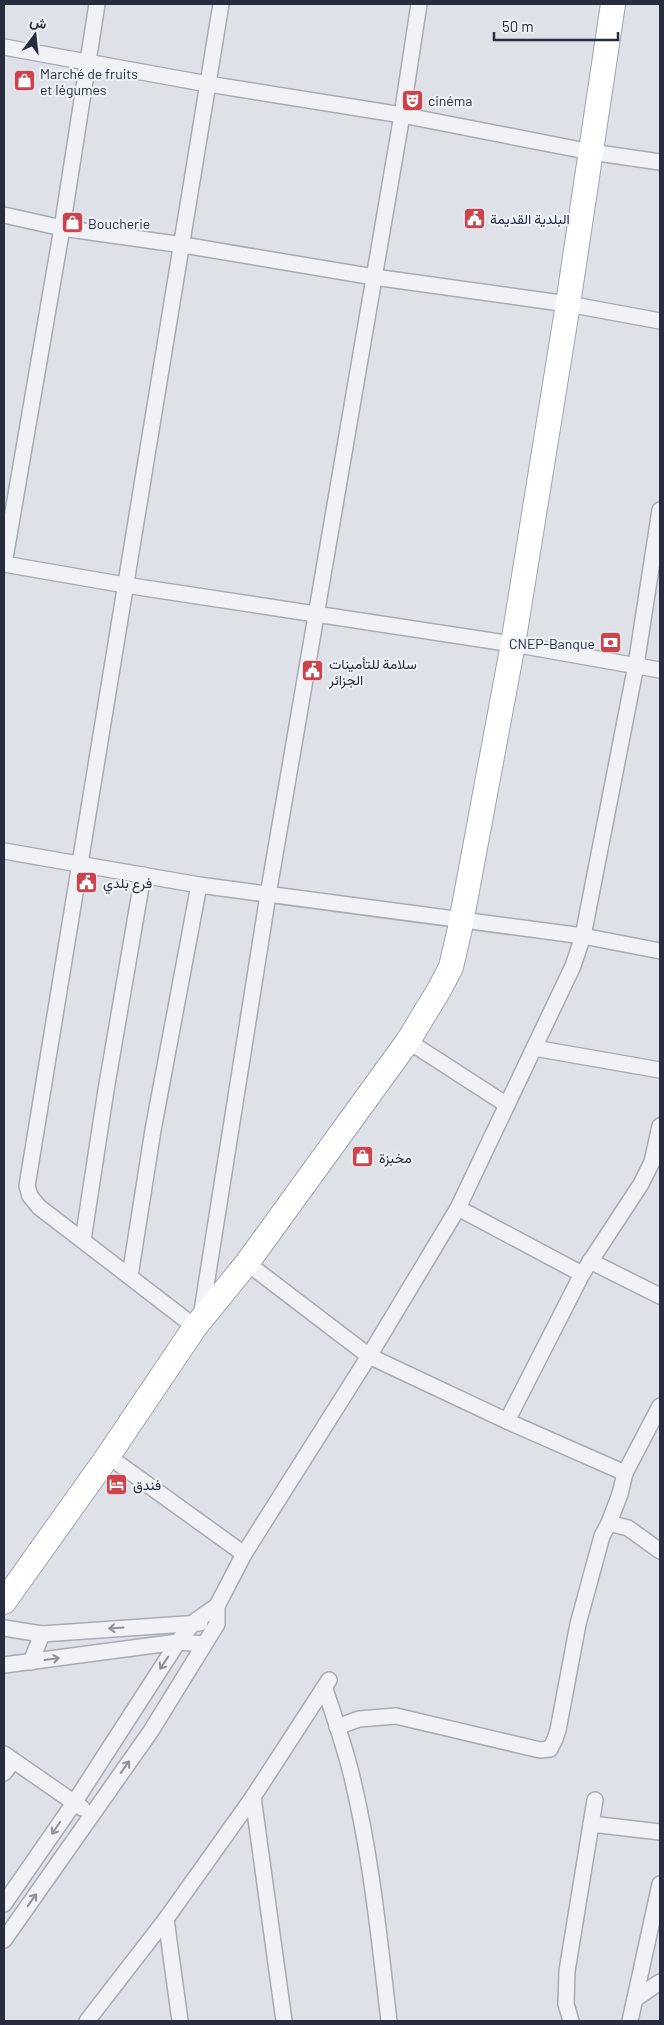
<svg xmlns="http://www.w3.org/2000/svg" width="664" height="2025" font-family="Barlow,Vazirmatn,sans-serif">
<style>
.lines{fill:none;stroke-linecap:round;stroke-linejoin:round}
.minor-casing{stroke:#a7abb4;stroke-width:18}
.primary-casing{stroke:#9da4b3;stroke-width:26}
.minor{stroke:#f0f2f6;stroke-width:15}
.primary{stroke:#fff;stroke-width:24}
.oneway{stroke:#8c909a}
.labels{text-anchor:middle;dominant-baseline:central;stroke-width:4.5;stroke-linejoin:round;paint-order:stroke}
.poi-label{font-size:14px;fill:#272d3e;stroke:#edf0f5;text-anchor:start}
</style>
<rect width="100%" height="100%" fill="#dee1e7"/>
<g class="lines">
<defs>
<g id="minor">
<path d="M4 47 208 84 402 115 591 152 660 162"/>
<path d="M4 215 62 228 183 245 374 277 568 304 660 321"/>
<path d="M4 564 125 585 513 644 660 670"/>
<path d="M4 564 62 228 97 4"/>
<path d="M4 851 199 885 583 936 660 951"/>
<path d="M408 1041 507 1105"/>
<path d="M534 1048 660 1070"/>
<path d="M458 1208 582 1274"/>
<path d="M83 1240 106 1090 143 875"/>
<path d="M590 1261 660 1296"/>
<path d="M247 1263 369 1356 507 1421 625 1473"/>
<path d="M130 1276 153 1130 199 885"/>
<path d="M201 1317 268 895 402 115 419 4"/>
<path d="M195 1327 39 1207 30 1196 27 1186 221 4"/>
<path d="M660 1406 625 1473 620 1494 609 1523 628 1528 660 1551"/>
<path d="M507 1421 582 1274 641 1184 652 1162 660 1126"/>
<path d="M108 1456 244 1554"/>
<path d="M217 1606 244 1554 369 1356 458 1208 573 966 583 936 636 665 660 510"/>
<path d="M4 1628 42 1634 200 1623"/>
<path d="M31 1662 42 1634"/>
<path d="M4 1665 178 1642 204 1644"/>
<path d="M325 1689C334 1716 343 1742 350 1769 371 1852 379 1937 389 2021"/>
<path d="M337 1727 359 1719 396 1716 540 1750 550 1749 555 1739 558 1730 578 1624 602 1536 609 1523"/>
<path d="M4 1754 82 1808"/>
<path d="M4 1773 13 1761"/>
<path d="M253 1797 284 2021"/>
<path d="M591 1824 660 1832"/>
<path d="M4 1904 74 1803 178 1642 194 1622 217 1606V1624L151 1731 4 1940"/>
<path d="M166 1919 180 2021"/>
<path d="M635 1999 660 1982"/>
<path d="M87 2021 166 1919 253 1797 329 1680"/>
<path d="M571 2021 566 2004 567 1971 595 1800"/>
<path d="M630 2021 660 1884"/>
</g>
<path id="primary" d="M4 1602 108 1456 195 1327 247 1263 408 1041 439 990 451 967 460 928 513 644 568 304 613 4"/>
</defs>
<use href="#minor" class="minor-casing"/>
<use href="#primary" class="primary-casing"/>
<use href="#minor" class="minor"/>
<use href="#primary" class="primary"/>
</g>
<defs><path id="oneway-shaft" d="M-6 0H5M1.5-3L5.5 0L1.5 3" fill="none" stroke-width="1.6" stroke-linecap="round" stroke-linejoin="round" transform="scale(1.25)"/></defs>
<g class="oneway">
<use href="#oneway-shaft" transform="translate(116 1628) rotate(176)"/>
<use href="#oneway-shaft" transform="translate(52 1659) rotate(-8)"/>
<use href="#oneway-shaft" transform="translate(164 1663) rotate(123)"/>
<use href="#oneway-shaft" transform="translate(125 1767) rotate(-54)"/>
<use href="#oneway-shaft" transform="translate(56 1828) rotate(124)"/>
<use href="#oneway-shaft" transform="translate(32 1900) rotate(-55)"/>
</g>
<defs>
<symbol id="shop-square" viewBox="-11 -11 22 22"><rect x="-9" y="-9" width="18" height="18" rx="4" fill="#cc434b" stroke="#edf0f5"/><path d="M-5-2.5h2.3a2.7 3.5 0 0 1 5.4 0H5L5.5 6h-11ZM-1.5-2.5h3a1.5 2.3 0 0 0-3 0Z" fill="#fff"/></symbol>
<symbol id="theatre-square" viewBox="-11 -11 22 22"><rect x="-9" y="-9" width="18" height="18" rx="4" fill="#cc434b" stroke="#edf0f5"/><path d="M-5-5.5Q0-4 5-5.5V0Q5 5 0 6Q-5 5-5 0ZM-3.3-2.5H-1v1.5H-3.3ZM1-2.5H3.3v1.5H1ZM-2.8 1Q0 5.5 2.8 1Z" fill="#fff"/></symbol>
<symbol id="civic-square" viewBox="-11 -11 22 22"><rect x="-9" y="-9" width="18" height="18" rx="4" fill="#cc434b" stroke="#edf0f5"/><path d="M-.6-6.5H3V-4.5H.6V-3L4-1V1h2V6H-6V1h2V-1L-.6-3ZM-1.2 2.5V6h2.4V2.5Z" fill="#fff"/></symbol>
<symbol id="bank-square" viewBox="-11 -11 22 22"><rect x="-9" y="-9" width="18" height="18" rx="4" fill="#cc434b" stroke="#edf0f5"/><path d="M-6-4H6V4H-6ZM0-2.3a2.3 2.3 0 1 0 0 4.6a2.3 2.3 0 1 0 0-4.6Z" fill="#fff"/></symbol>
<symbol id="hotel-square" viewBox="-11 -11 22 22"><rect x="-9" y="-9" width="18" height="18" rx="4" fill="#cc434b" stroke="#edf0f5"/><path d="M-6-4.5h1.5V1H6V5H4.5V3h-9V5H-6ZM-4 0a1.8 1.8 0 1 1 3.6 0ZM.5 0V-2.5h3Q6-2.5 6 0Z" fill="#fff"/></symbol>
</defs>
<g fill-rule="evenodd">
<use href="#shop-square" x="12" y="68" width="25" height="25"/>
<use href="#theatre-square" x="400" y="88" width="25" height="25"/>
<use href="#civic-square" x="462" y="206" width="25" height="25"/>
<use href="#shop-square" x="60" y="210" width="25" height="25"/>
<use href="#bank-square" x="598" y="630" width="25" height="25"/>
<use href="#civic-square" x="300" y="658" width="25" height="25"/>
<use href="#civic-square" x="74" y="870" width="25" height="25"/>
<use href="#shop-square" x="350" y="1144" width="25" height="25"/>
<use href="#hotel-square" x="104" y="1472" width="25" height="25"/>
</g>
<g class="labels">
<g class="poi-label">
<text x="40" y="73">Marché de fruits<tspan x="40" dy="16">et légumes</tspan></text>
<text x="428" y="100">cinéma</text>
<text x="490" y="218">البلدية القديمة</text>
<text x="88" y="223">Boucherie</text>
<text x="595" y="643" text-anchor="end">CNEP-Banque</text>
<text x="329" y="663">سلامة للتأمينات<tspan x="329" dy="16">الجزائر</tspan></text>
<text x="103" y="882">فرع بلدي</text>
<text x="379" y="1157">مخبزة</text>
<text x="133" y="1484">فندق</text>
</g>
</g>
<rect width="664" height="2025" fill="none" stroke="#272d3e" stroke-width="10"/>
<g transform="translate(35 35) rotate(15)" stroke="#edf0f5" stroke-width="4" paint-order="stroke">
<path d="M0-4L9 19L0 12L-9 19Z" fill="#272d3e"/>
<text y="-8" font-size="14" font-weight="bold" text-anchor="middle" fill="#272d3e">ش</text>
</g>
<path d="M494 32v8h124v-8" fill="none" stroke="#272d3e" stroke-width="2.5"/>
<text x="502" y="32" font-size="15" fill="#272d3e" stroke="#edf0f5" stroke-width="4" paint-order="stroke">50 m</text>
</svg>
